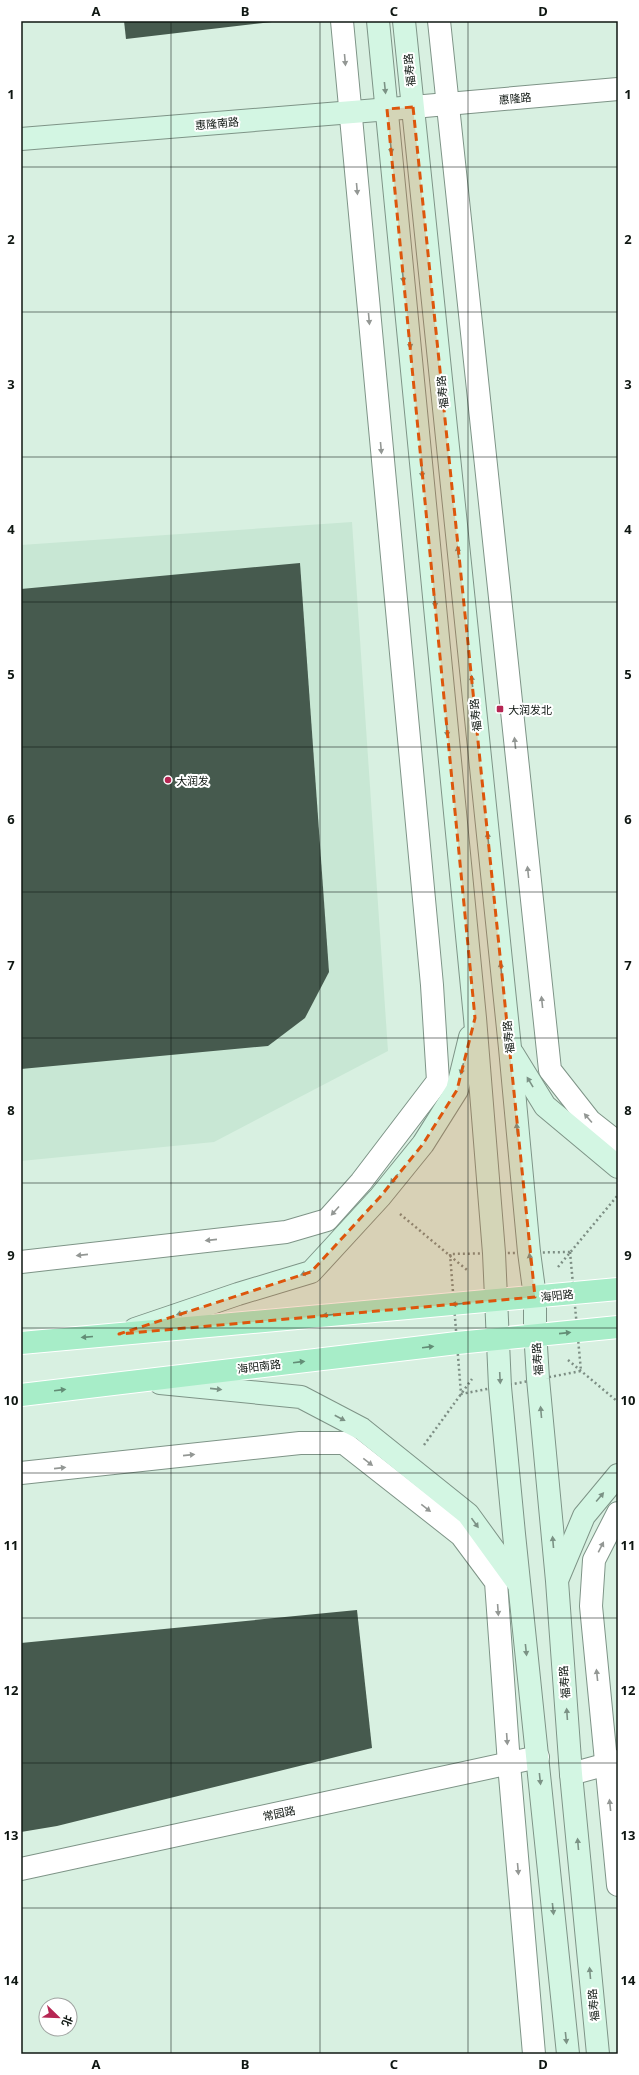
<svg xmlns="http://www.w3.org/2000/svg" width="639" height="2075" font-family="'Noto Sans','Noto Sans SC',sans-serif">
<style>
.built{fill:#c8e7d4}
.building{fill:#465a4e}
.lines{fill:none;stroke-linecap:round;stroke-linejoin:round}
.street-casing{stroke:#7e9487;stroke-width:24}
.secondary-casing{stroke:#7e9487;stroke-width:24}
.primary-casing{stroke:#fff;stroke-width:24}
.path{stroke:#7d8e84;stroke-width:2.5;stroke-dasharray:2 3;stroke-linecap:butt}
.street{stroke:#fff;stroke-width:22}
.secondary{stroke:#d3f6e3;stroke-width:22}
.primary{stroke:#a7edc8;stroke-width:22}
.oneway{fill:#939794}
.oneway2{fill:#7b9285}
.oneway3{fill:#638d76}
.marked{fill:#dd560c;fill-opacity:0.2;stroke:#dd560c;stroke-width:3;stroke-dasharray:8 5;stroke-linejoin:round}
.grid{fill:none;stroke:#0f1712;stroke-width:1;stroke-opacity:0.55}
.poi-dot{fill:#b62653;stroke:#fff;stroke-width:1.5}
.labels{text-anchor:middle;dominant-baseline:central;stroke-width:4;stroke-linejoin:round;paint-order:stroke}
.street-label{font-size:11px;fill:#0f1712;stroke:#fff}
.poi-label{font-size:11px;fill:#0f1712;stroke:#fff;text-anchor:start}
.neatline{fill:none;stroke:#0f1712;stroke-width:1.5}
.grid-label{font-size:13px;text-anchor:middle;font-weight:bold;fill:#0f1712}
</style>
<rect width="100%" height="100%" fill="#d8f0e1"/>
<path class="built" d="M352 522 388 1051 214 1142 21 1161V545Z"/>
<g class="building">
<path d="M124 21H272V22L126 39Z"/>
<path d="M300 563 329 972 305 1018 268 1046 21 1069V589Z"/>
<path d="M357 1610 372 1748 57 1826 21 1832V1643Z"/>
</g>
<g class="lines">
<defs>
<g id="street">
<path d="M439 21 550 1070 590 1121 618 1143"/>
<path d="M413 107 618 89"/>
<path d="M21 1262 286 1232 327 1220 361 1182 438 1081 432 985 342 21"/>
<path d="M21 1473 300 1443H344L461 1535 496 1582 509 1764 534 2054"/>
<path d="M618 1513 594 1560 591 1606 618 1885"/>
<path d="M571 1774 618 1761"/>
<path d="M21 1869 538 1757"/>
</g>
<g id="secondary">
<path d="M378 21 475 1018 494 1253 500 1387 514 1534 568 2054"/>
<path d="M404 21 510 1048 529 1252 535 1297V1330L538 1379 557 1581 571 1774 598 2054"/>
<path d="M21 139 402 108"/>
<path d="M513 1054 545 1106 618 1167"/>
<path d="M135 1329 238 1294 311 1272 380 1197 423 1144 457 1090 470 1037"/>
<path d="M160 1383 301 1397 362 1429 468 1514 518 1583"/>
<path d="M558 1578 584 1516 618 1475"/>
</g>
<g id="primary">
<path d="M21 1343 618 1289"/>
<path d="M21 1395 457 1343 618 1327"/>
</g>
</defs>
<use href="#street" class="street-casing"/>
<use href="#secondary" class="secondary-casing"/>
<use href="#primary" class="primary-casing"/>
<g class="path">
<path d="M400 1214 467 1270"/>
<path d="M570 1252 581 1371 461 1394 450 1254Z"/>
<path d="M558 1267 618 1195"/>
<path d="M568 1360 618 1402"/>
<path d="M424 1445 472 1379"/>
</g>
<use href="#street" class="street"/>
<use href="#secondary" class="secondary"/>
<use href="#primary" class="primary"/>
</g>
<defs><path id="oneway-solid" d="M-6-.8H1V-3.2L6.5 0L1 3.2V.8H-6Z"/></defs>
<g class="oneway">
<use href="#oneway-solid" transform="translate(345 60) rotate(85)"/>
<use href="#oneway-solid" transform="translate(357 189) rotate(85)"/>
<use href="#oneway-solid" transform="translate(369 319) rotate(85)"/>
<use href="#oneway-solid" transform="translate(381 448) rotate(85)"/>
<use href="#oneway-solid" transform="translate(515 743) rotate(-96)"/>
<use href="#oneway-solid" transform="translate(528 872) rotate(-96)"/>
<use href="#oneway-solid" transform="translate(542 1002) rotate(-96)"/>
<use href="#oneway-solid" transform="translate(588 1118) rotate(-131)"/>
<use href="#oneway-solid" transform="translate(335 1211) rotate(132)"/>
<use href="#oneway-solid" transform="translate(211 1240) rotate(174)"/>
<use href="#oneway-solid" transform="translate(82 1255) rotate(174)"/>
<use href="#oneway-solid" transform="translate(189 1455) rotate(-6)"/>
<use href="#oneway-solid" transform="translate(368 1462) rotate(38)"/>
<use href="#oneway-solid" transform="translate(60 1468) rotate(-6)"/>
<use href="#oneway-solid" transform="translate(426 1508) rotate(38)"/>
<use href="#oneway-solid" transform="translate(601 1547) rotate(-63)"/>
<use href="#oneway-solid" transform="translate(498 1610) rotate(86)"/>
<use href="#oneway-solid" transform="translate(597 1675) rotate(-96)"/>
<use href="#oneway-solid" transform="translate(507 1739) rotate(86)"/>
<use href="#oneway-solid" transform="translate(610 1805) rotate(-96)"/>
<use href="#oneway-solid" transform="translate(518 1869) rotate(85)"/>
</g>
<g class="oneway2">
<use href="#oneway-solid" transform="translate(385 88) rotate(84)"/>
<use href="#oneway-solid" transform="translate(391 148) rotate(84)"/>
<use href="#oneway-solid" transform="translate(403 277) rotate(84)"/>
<use href="#oneway-solid" transform="translate(410 343) rotate(85)"/>
<use href="#oneway-solid" transform="translate(422 472) rotate(85)"/>
<use href="#oneway-solid" transform="translate(458 552) rotate(-96)"/>
<use href="#oneway-solid" transform="translate(435 602) rotate(85)"/>
<use href="#oneway-solid" transform="translate(472 681) rotate(-96)"/>
<use href="#oneway-solid" transform="translate(447 731) rotate(85)"/>
<use href="#oneway-solid" transform="translate(488 838) rotate(-96)"/>
<use href="#oneway-solid" transform="translate(501 968) rotate(-96)"/>
<use href="#oneway-solid" transform="translate(462 1069) rotate(104)"/>
<use href="#oneway-solid" transform="translate(530 1082) rotate(-121)"/>
<use href="#oneway-solid" transform="translate(517 1129) rotate(-95)"/>
<use href="#oneway-solid" transform="translate(394 1179) rotate(129)"/>
<use href="#oneway-solid" transform="translate(530 1259) rotate(-98)"/>
<use href="#oneway-solid" transform="translate(306 1273) rotate(159)"/>
<use href="#oneway-solid" transform="translate(182 1313) rotate(161)"/>
<use href="#oneway-solid" transform="translate(500 1378) rotate(87)"/>
<use href="#oneway-solid" transform="translate(216 1389) rotate(6)"/>
<use href="#oneway-solid" transform="translate(541 1412) rotate(-95)"/>
<use href="#oneway-solid" transform="translate(340 1418) rotate(28)"/>
<use href="#oneway-solid" transform="translate(600 1497) rotate(-50)"/>
<use href="#oneway-solid" transform="translate(475 1523) rotate(54)"/>
<use href="#oneway-solid" transform="translate(553 1542) rotate(-95)"/>
<use href="#oneway-solid" transform="translate(526 1650) rotate(84)"/>
<use href="#oneway-solid" transform="translate(567 1714) rotate(-94)"/>
<use href="#oneway-solid" transform="translate(540 1779) rotate(84)"/>
<use href="#oneway-solid" transform="translate(578 1844) rotate(-95)"/>
<use href="#oneway-solid" transform="translate(553 1909) rotate(84)"/>
<use href="#oneway-solid" transform="translate(590 1973) rotate(-95)"/>
<use href="#oneway-solid" transform="translate(566 2038) rotate(84)"/>
</g>
<g class="oneway3">
<use href="#oneway-solid" transform="translate(457 1304) rotate(175)"/>
<use href="#oneway-solid" transform="translate(328 1315) rotate(175)"/>
<use href="#oneway-solid" transform="translate(565 1333) rotate(-6)"/>
<use href="#oneway-solid" transform="translate(87 1337) rotate(175)"/>
<use href="#oneway-solid" transform="translate(428 1347) rotate(-7)"/>
<use href="#oneway-solid" transform="translate(299 1362) rotate(-7)"/>
<use href="#oneway-solid" transform="translate(60 1390) rotate(-7)"/>
</g>
<path class="marked" d="M413 107 535 1297 119 1334 311 1272 380 1197 423 1144 457 1090 475 1018 387 109Z"/>
<path class="grid" d="M171 21V2054M320 21V2054M468 21V2054M21 167H618M21 312H618M21 457H618M21 602H618M21 747H618M21 892H618M21 1038H618M21 1183H618M21 1328H618M21 1473H618M21 1618H618M21 1763H618M21 1908H618"/>
<g class="poi-dot">
<rect x="496" y="705" width="8" height="8" rx="2"/>
<circle cx="168" cy="780" r="4"/>
</g>
<g class="labels">
<g class="street-label">
<text transform="translate(409 70) rotate(-96)">福寿路</text>
<text transform="translate(515 98) rotate(-5)">惠隆路</text>
<text transform="translate(217 123) rotate(-5)">惠隆南路</text>
<text transform="translate(442 392) rotate(-96)">福寿路</text>
<text transform="translate(475 715) rotate(-96)">福寿路</text>
<text transform="translate(508 1037) rotate(-96)">福寿路</text>
<text transform="translate(557 1295) rotate(-6)">海阳路</text>
<text transform="translate(537 1359) rotate(-94)">福寿路</text>
<text transform="translate(259 1366) rotate(-7)">海阳南路</text>
<text transform="translate(564 1682) rotate(-94)">福寿路</text>
<text transform="translate(279 1813) rotate(-12)">常园路</text>
<text transform="translate(593 2005) rotate(-95)">福寿路</text>
</g>
<g class="poi-label">
<text x="508" y="709">大润发北</text>
<text x="176" y="780">大润发</text>
</g>
</g>
<rect width="639" height="2075" fill="none" stroke="#ffffff" stroke-width="44"/>
<g transform="translate(58 2017) rotate(113)"><circle r="19" fill="#ffffff" stroke="#9fa2a0"/>
<path d="M0-3L7 15L0 10L-7 15Z" fill="#b62653"/>
<text y="-6" font-size="11" font-weight="bold" text-anchor="middle" fill="#0f1712">北</text>
</g>
<rect x="22" y="22" width="595" height="2031" class="neatline"/>
<g class="grid-label">
<text x="96" y="16">A</text>
<text x="245" y="16">B</text>
<text x="394" y="16">C</text>
<text x="543" y="16">D</text>
<text x="11" y="99">1</text>
<text x="628" y="99">1</text>
<text x="11" y="244">2</text>
<text x="628" y="244">2</text>
<text x="11" y="389">3</text>
<text x="628" y="389">3</text>
<text x="11" y="534">4</text>
<text x="628" y="534">4</text>
<text x="11" y="679">5</text>
<text x="628" y="679">5</text>
<text x="11" y="824">6</text>
<text x="628" y="824">6</text>
<text x="11" y="970">7</text>
<text x="628" y="970">7</text>
<text x="11" y="1115">8</text>
<text x="628" y="1115">8</text>
<text x="11" y="1260">9</text>
<text x="628" y="1260">9</text>
<text x="11" y="1405">10</text>
<text x="628" y="1405">10</text>
<text x="11" y="1550">11</text>
<text x="628" y="1550">11</text>
<text x="11" y="1695">12</text>
<text x="628" y="1695">12</text>
<text x="11" y="1840">13</text>
<text x="628" y="1840">13</text>
<text x="11" y="1985">14</text>
<text x="628" y="1985">14</text>
<text x="96" y="2069">A</text>
<text x="245" y="2069">B</text>
<text x="394" y="2069">C</text>
<text x="543" y="2069">D</text>
</g>
</svg>
